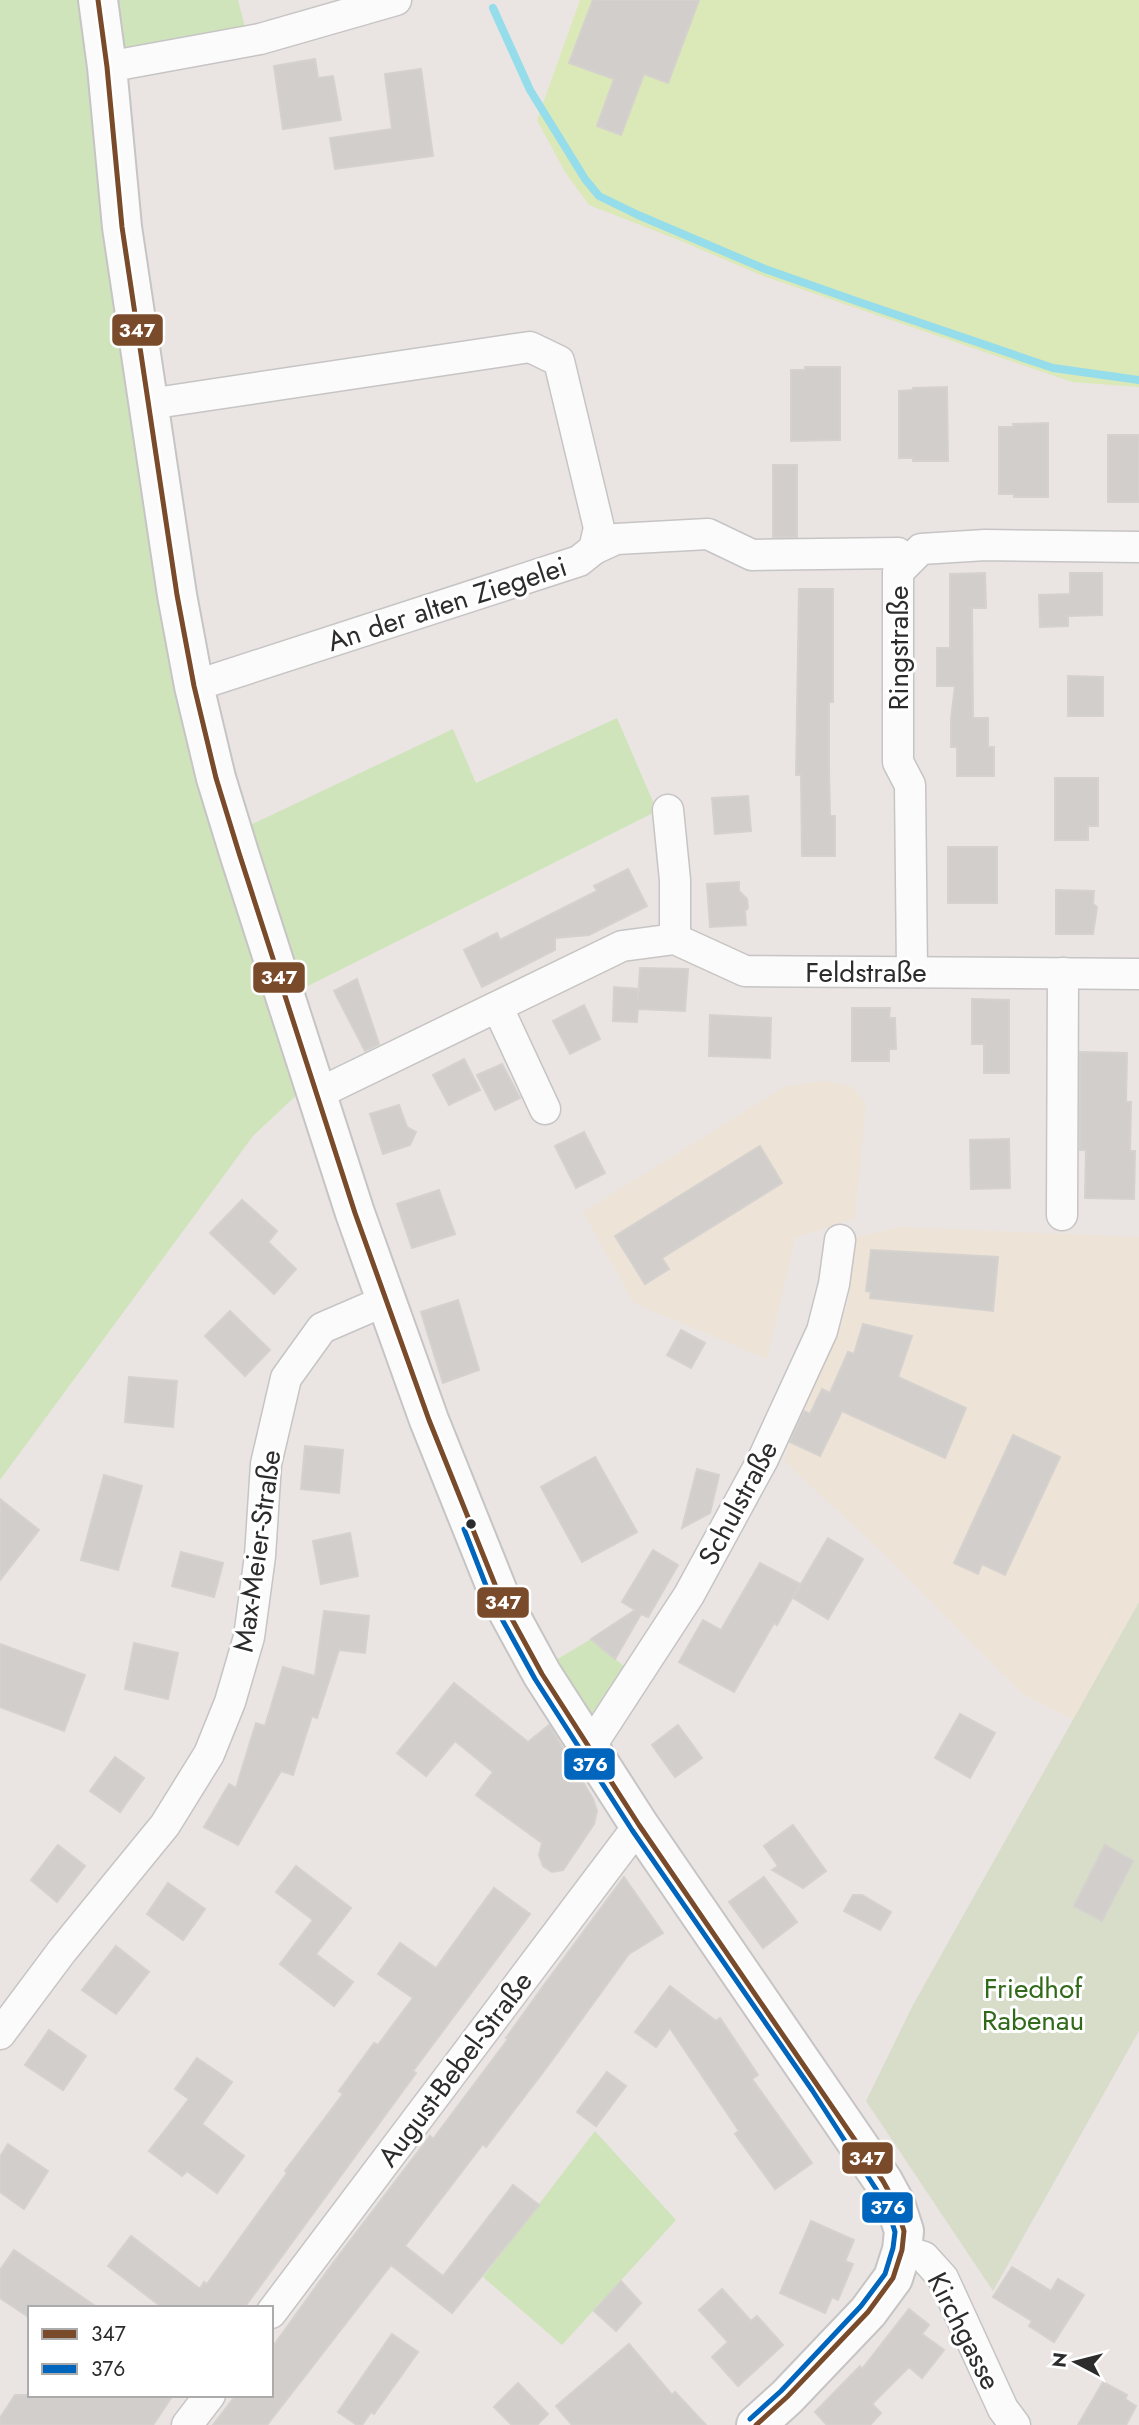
<svg xmlns="http://www.w3.org/2000/svg" width="1139" height="2425" font-family="Jost,sans-serif">
<style>
.education{fill:#ede3d7}
.green{fill:#d0e4bb}
.cemetery{fill:#d8ddc9}
.pitch{fill:#dbe8b8}
.lines{fill:none;stroke-linecap:round;stroke-linejoin:round}
.stream{stroke:#95ddeb;stroke-width:8}
.building{fill:#d1cecb;stroke:#d5d1ce;stroke-width:2}
.street-casing{stroke:#c6c4c4;stroke-width:33}
.secondary-casing{stroke:#c6c4c4;stroke-width:42}
.street{stroke:#fcfbfb;stroke-width:30}
.secondary{stroke:#fcfbfb;stroke-width:38}
.bus-1-casing{stroke:#fff;stroke-width:10}
.bus-2-casing{stroke:#fff;stroke-width:10}
.bus-1{stroke:#7a4b2a;stroke-width:5}
.bus-2{stroke:#0065bd;stroke-width:5}
.bus-dot{fill:#2c2c2c;stroke:#fff;stroke-width:2.5}
.labels{text-anchor:middle;dominant-baseline:central;stroke-width:6;stroke-linejoin:round;paint-order:stroke}
.street-label{font-size:28px;fill:#2c2c2c;stroke:#fff}
.park-label{font-size:28px;fill:#326a1b;stroke:#fff}
.line-badge{stroke:#fff;stroke-width:2.5}
.badge-label{font-size:19px;text-anchor:middle;font-weight:bold;fill:#fff}
</style>
<rect width="100%" height="100%" fill="#eae5e2"/>
<g class="education">
<path d="M824 1081 853 1087 866 1104 855 1218 795 1238 767 1359 634 1303 583 1212 784 1087Z"/>
<path d="M899 1227 1139 1237V1602L1073 1720 1023 1694 880 1550 785 1462 789 1441 842 1322 849 1298 855 1238Z"/>
</g>
<g class="green">
<path d="M0 0H98L223 838 453 729 476 783 617 718 657 811 274 1003 301 1091 253 1136 0 1480Z"/>
<path d="M111 0H238L246 31 130 58 116 49Z"/>
<path d="M591 1639 626 1668 595 1718 590 1714 556 1660Z"/>
<path d="M595 2131 676 2220 562 2345 483 2277Z"/>
</g>
<path class="cemetery" d="M1139 1602V2031L993 2291 866 2101 913 2005Z"/>
<path class="pitch" d="M580 0H1139V387L1072 382 763 276 681 241 589 205 565 172 537 120Z"/>
<g class="lines">
<path class="stream" d="M493 8 530 90 585 179 599 196 638 215 765 269 856 301 1053 368 1139 380"/>
</g>
<g class="building">
<path d="M593 0H699L668 83 644 74 621 135 597 126 614 79 569 63Z"/>
<path d="M315 59 318 78 333 76 341 120 283 129 274 66Z"/>
<path d="M421 69 433 156 335 169 330 138 392 129 385 74Z"/>
<path d="M805 367H840V440L791 441V370H805Z"/>
<path d="M947 387 948 461H913V458H899V391L913 390V388Z"/>
<path d="M1048 423V497H1014V494H999V427H1014L1013 424Z"/>
<rect x="1108" y="435" width="31" height="67"/>
<rect x="773" y="465" width="24" height="72"/>
<path d="M985 573 986 608H972L973 718H988V747H994V776H957V747H951V719L955 686H937V648H950V574Z"/>
<path d="M1070 573H1102V615L1068 616V626L1040 627 1039 595 1070 594Z"/>
<path d="M799 589H833V702H829V769L830 816H835V856H802L801 775H796Z"/>
<path d="M1068 676 1103 677V716H1068Z"/>
<path d="M1055 778H1098V826H1088V840H1055Z"/>
<path d="M748 796 751 831 715 834 712 798Z"/>
<rect x="948" y="847" width="49" height="56"/>
<path d="M628 869 647 906 589 935 555 938V950L482 987 464 950 497 933 500 940 597 891 594 886Z"/>
<path d="M739 882V891L747 899 748 908 745 911 746 925 710 927 707 884Z"/>
<path d="M1056 890 1094 891 1093 904 1097 907 1093 934H1056Z"/>
<path d="M640 968 688 969 685 1011 638 1009 637 1022 613 1021 614 987 639 989 638 999Z"/>
<path d="M357 979 379 1044 365 1051 334 991Z"/>
<path d="M972 999 1009 1000V1073H984V1044H972Z"/>
<path d="M584 1005 600 1039 570 1054 553 1021Z"/>
<path d="M852 1008H890L889 1018H895L896 1049H889V1061H852Z"/>
<path d="M710 1015 771 1018 770 1058 709 1056Z"/>
<path d="M1080 1052 1127 1053 1126 1102H1131L1130 1151H1135L1134 1199 1085 1198 1086 1150H1080Z"/>
<path d="M464 1059 480 1090 449 1105 433 1075Z"/>
<path d="M502 1064 520 1098 495 1110 477 1075Z"/>
<path d="M399 1105 407 1127 416 1132 410 1145 383 1154 370 1114Z"/>
<path d="M584 1132 605 1173 576 1188 555 1146Z"/>
<path d="M1009 1139 1010 1188 971 1189 970 1140Z"/>
<path d="M760 1146 782 1183 662 1258 669 1269 645 1284 615 1236Z"/>
<path d="M439 1190 455 1234 412 1248 397 1204Z"/>
<path d="M242 1200 277 1231 268 1242 296 1269 274 1294 210 1233Z"/>
<path d="M871 1250 998 1257 993 1311 870 1298 871 1292 866 1291Z"/>
<path d="M458 1300 479 1370 443 1383 421 1312Z"/>
<path d="M230 1311 270 1350 245 1376 205 1336Z"/>
<path d="M863 1324 912 1336 898 1377 966 1408 945 1458 842 1411 820 1456 790 1442 804 1411 810 1414 822 1389 830 1393 848 1352 854 1354Z"/>
<path d="M681 1330 705 1343 691 1368 667 1355Z"/>
<path d="M129 1377 177 1381 173 1427 125 1422Z"/>
<path d="M1013 1435 1060 1457 1005 1575 982 1564 978 1574 954 1563Z"/>
<path d="M305 1446 343 1450 339 1493 301 1489Z"/>
<path d="M595 1457 637 1532 582 1562 541 1487Z"/>
<path d="M697 1469 719 1475 710 1513 682 1528Z"/>
<path d="M104 1475 142 1486 118 1570 81 1560Z"/>
<path d="M0 1499 39 1530 0 1580Z"/>
<path d="M350 1533 358 1576 321 1584 313 1541Z"/>
<path d="M828 1538 863 1559 828 1619 793 1598Z"/>
<path d="M653 1550 678 1565 648 1617 641 1614 615 1659 591 1639 635 1610 622 1602Z"/>
<path d="M181 1552 223 1563 214 1597 172 1586Z"/>
<path d="M760 1563 800 1584 777 1625 774 1623 734 1692 679 1662 703 1620 721 1630Z"/>
<path d="M324 1611 369 1616 365 1653 339 1650 317 1718 312 1716 293 1775 281 1771 238 1845 204 1827 229 1784 236 1788 256 1723 265 1726 283 1667 315 1676Z"/>
<path d="M134 1643 178 1653 168 1699 125 1689Z"/>
<path d="M0 1644 85 1675 64 1731 0 1707Z"/>
<path d="M454 1683 528 1742 549 1725 593 1799 597 1811 594 1824 563 1870 552 1872 543 1866 539 1855 542 1843 476 1795 493 1772 455 1741 426 1776 397 1753Z"/>
<path d="M960 1714 995 1733 970 1778 935 1758Z"/>
<path d="M678 1725 702 1758 675 1777 652 1745Z"/>
<path d="M115 1757 144 1778 120 1812 90 1791Z"/>
<path d="M793 1825 826 1871 803 1888 772 1870 778 1866 764 1846Z"/>
<path d="M58 1845 85 1866 57 1902 31 1880Z"/>
<path d="M1105 1845 1133 1861 1102 1921 1074 1906Z"/>
<path d="M296 1866 351 1908 316 1954 353 1982 334 2006 280 1964 313 1920 276 1892Z"/>
<path d="M624 1877 663 1933 629 1954 547 2067 486 2147 483 2144 405 2246 443 2276 513 2185 539 2205 452 2313 391 2265 267 2425H213L236 2395H271V2349L333 2263 430 2136 433 2139 508 2039 506 2038 544 1985Z"/>
<path d="M764 1877 797 1922 763 1948 729 1902Z"/>
<path d="M168 1883 205 1909 183 1940 147 1914Z"/>
<path d="M494 1888 530 1914 413 2071 416 2073 244 2308H163L108 2266 131 2236 200 2289 204 2282 207 2284 287 2173 285 2171 343 2094 339 2091 374 2043 378 2045 413 1998 378 1974 400 1943 436 1968Z"/>
<path d="M853 1895H862L891 1912 880 1930 844 1911Z"/>
<path d="M116 1946 149 1972 116 2014 82 1990Z"/>
<path d="M670 1986 716 2021 720 2018 758 2075 752 2079 812 2163 775 2189 735 2134 739 2131 670 2028 656 2047 635 2032Z"/>
<path d="M49 2030 86 2056 63 2090 25 2065Z"/>
<path d="M197 2058 232 2082 202 2124 244 2156 217 2193 187 2171 182 2176 149 2151 189 2099 175 2089Z"/>
<path d="M607 2072 626 2086 596 2126 577 2112Z"/>
<path d="M8 2144 48 2171 24 2209 0 2192V2157Z"/>
<path d="M811 2221 854 2240 845 2261 853 2264 838 2300 832 2297 825 2313 780 2293Z"/>
<path d="M14 2250 98 2308H30V2318L0 2298V2270Z"/>
<path d="M1012 2267 1051 2291 1058 2279 1084 2295 1054 2342 1029 2326 1032 2321 993 2297Z"/>
<path d="M621 2281 641 2303 616 2331 594 2311Z"/>
<path d="M722 2289 751 2321 757 2316 783 2345 738 2386 712 2357 728 2342 699 2310Z"/>
<path d="M909 2309 929 2325 922 2334 944 2350 922 2378 909 2367 872 2404 881 2413 870 2425H827L815 2412 860 2366 862 2369Z"/>
<path d="M392 2334 418 2352 374 2414 371 2412 362 2425H357L338 2412Z"/>
<path d="M629 2344 672 2395 675 2392 706 2425H572L556 2406Z"/>
<path d="M1103 2382 1127 2395 1125 2399 1136 2406 1126 2425H1078Z"/>
<path d="M518 2383 548 2414 537 2425H512L494 2407Z"/>
<path d="M15 2395H173L153 2425H0V2418Z"/>
</g>
<g class="lines">
<defs>
<g id="street">
<path d="M107 67 260 39 396 0"/>
<path d="M149 404 530 347 559 361 599 528 594 549 579 561 194 686"/>
<path d="M594 549 616 539 708 534 752 555 898 553"/>
<path d="M668 810 675 880V939"/>
<path d="M912 971 910 785 898 762V572L921 549 985 545 1139 547"/>
<path d="M498 1008 545 1109"/>
<path d="M317 1094 622 946 675 939 745 971 1139 974"/>
<path d="M1062 1215 1063 973"/>
<path d="M590 1747 689 1595 763 1459 822 1331 834 1284 840 1240"/>
<path d="M0 2034 62 1951 165 1825 209 1754 230 1702 249 1637 260 1556 266 1464 286 1378 322 1328 387 1300"/>
<path d="M902 2250 924 2257 943 2278 1003 2409 1015 2425"/>
<path d="M271 2313 639 1825"/>
<path d="M187 2425 210 2395"/>
</g>
<path id="secondary" d="M98 0 107 67 122 227 177 595 194 686 216 778 239 853 355 1213 429 1420 500 1597 542 1674 639 1825 883 2181 895 2203 904 2231 902 2250 893 2278 868 2312 787 2397 756 2425"/>
</defs>
<use href="#street" class="street-casing"/>
<use href="#secondary" class="secondary-casing"/>
<use href="#street" class="street"/>
<use href="#secondary" class="secondary"/>
<defs>
<path id="bus-1" d="M98 0 107 67 122 227 177 595 194 686 216 778 239 853 355 1213 429 1420 500 1597 542 1674 639 1825 883 2181 895 2203 904 2231 902 2250 893 2278 868 2312 787 2397 756 2425"/>
<path id="bus-2" d="M464 1529 492 1601 535 1679 632 1830 812 2090 887 2206 895 2232 893 2248 885 2274 861 2306 781 2391 750 2419"/>
</defs>
<use href="#bus-1" class="bus-1-casing"/>
<use href="#bus-2" class="bus-2-casing"/>
<use href="#bus-1" class="bus-1"/>
<use href="#bus-2" class="bus-2"/>
</g>
<circle class="bus-dot" cx="471" cy="1524" r="6"/>
<g class="labels">
<g class="street-label">
<text transform="translate(447 604) rotate(-18)">An der alten Ziegelei</text>
<text transform="translate(898 648) rotate(-90)">Ringstraße</text>
<text x="866" y="972">Feldstraße</text>
<text transform="translate(738 1503) rotate(-62)">Schulstraße</text>
<text transform="translate(257 1551) rotate(-82)">Max-Meier-Straße</text>
<text transform="translate(455 2069) rotate(-53)">August-Bebel-Straße</text>
<text transform="translate(964 2331) rotate(63)">Kirchgasse</text>
</g>
<g class="park-label">
<text x="1033" y="1988">Friedhof<tspan x="1033" dy="32">Rabenau</tspan></text>
</g>
</g>
<g class="line-badge">
<rect x="111" y="313" width="53" height="34" rx="7" fill="#7a4b2a"/>
<rect x="252" y="961" width="54" height="33" rx="7" fill="#7a4b2a"/>
<rect x="476" y="1586" width="54" height="33" rx="7" fill="#7a4b2a"/>
<rect x="563" y="1747" width="53" height="34" rx="7" fill="#0065bd"/>
<rect x="841" y="2141" width="53" height="34" rx="7" fill="#7a4b2a"/>
<rect x="861" y="2191" width="53" height="33" rx="7" fill="#0065bd"/>
</g>
<g class="badge-label">
<text x="137" y="337">347</text>
<text x="279" y="984">347</text>
<text x="503" y="1609">347</text>
<text x="590" y="1771">376</text>
<text x="867" y="2165">347</text>
<text x="888" y="2214">376</text>
</g>
<rect x="28" y="2306" width="245" height="91" fill="#ffffff" stroke="#ababab" stroke-width="2"/>
<rect x="42" y="2329" width="35" height="10" fill="#7a4b2a" stroke="#ababab" stroke-width="2"/>
<text x="91" y="2341" font-size="21" fill="#2c2c2c">347</text>
<rect x="42" y="2364" width="35" height="10" fill="#0065bd" stroke="#ababab" stroke-width="2"/>
<text x="91" y="2376" font-size="21" fill="#2c2c2c">376</text>
<g transform="translate(1076 2362) rotate(277)" stroke="#ffffff" stroke-width="5" paint-order="stroke">
<path d="M0-5L12 26L0 18L-12 26Z" fill="#2c2c2c"/>
<text y="-10" font-size="19" font-weight="bold" text-anchor="middle" fill="#2c2c2c">N</text>
</g>
</svg>
